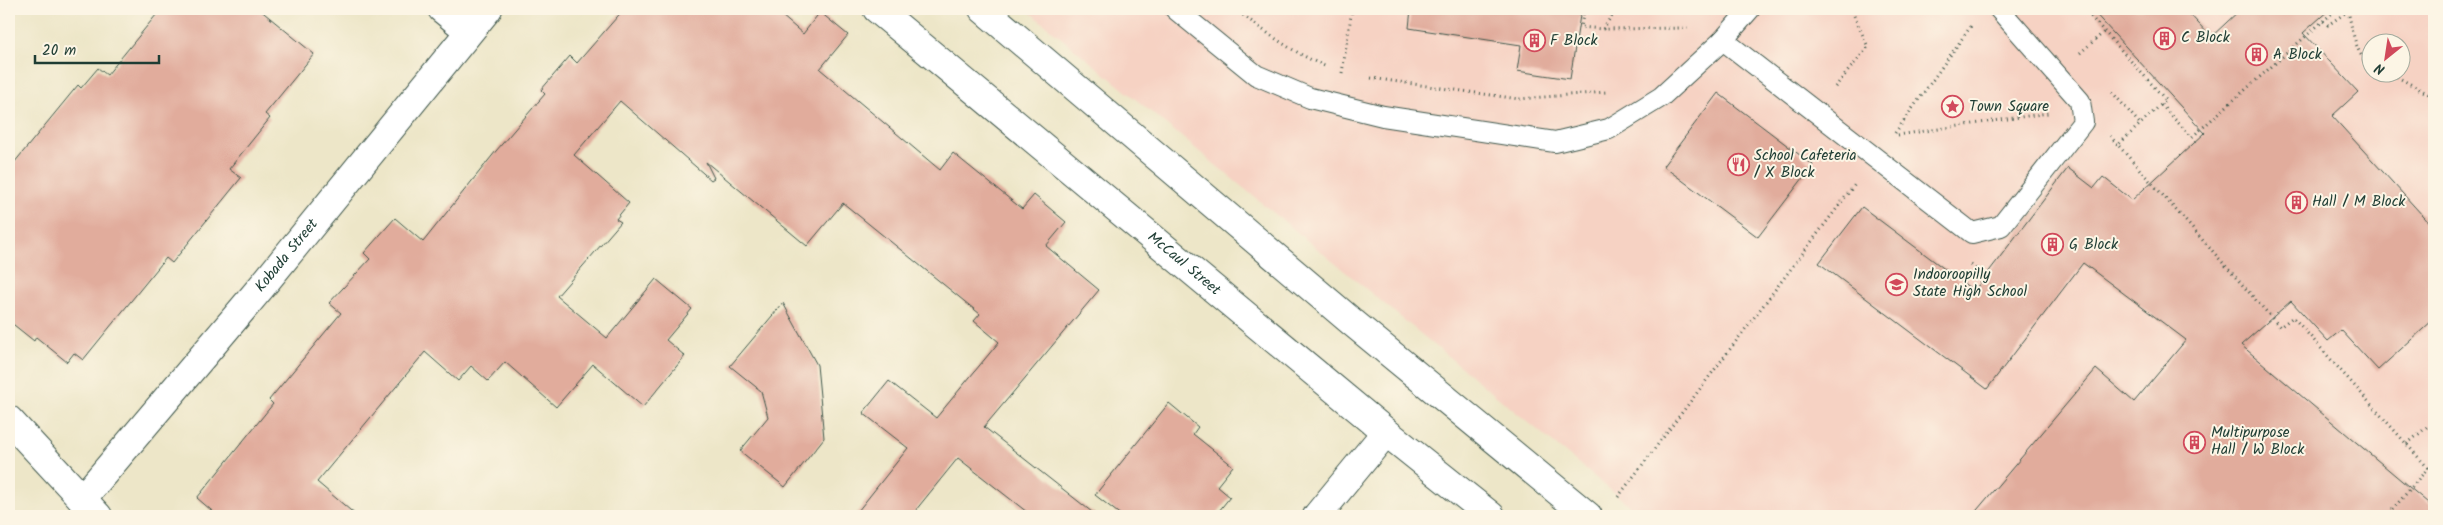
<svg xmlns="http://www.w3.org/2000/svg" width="2443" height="525" font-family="Kalam,sans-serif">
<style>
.built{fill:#f6d2c3;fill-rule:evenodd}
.building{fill:#e1ac9c}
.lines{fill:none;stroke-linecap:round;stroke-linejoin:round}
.service-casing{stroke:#3e564a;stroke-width:22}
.minor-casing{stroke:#3e564a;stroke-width:30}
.secondary-casing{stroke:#3e564a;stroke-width:30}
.path{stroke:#3e564a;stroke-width:3;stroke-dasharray:1 4;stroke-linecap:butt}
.service{stroke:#fff;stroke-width:20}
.minor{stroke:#fff;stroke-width:28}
.secondary{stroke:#fff;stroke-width:28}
.labels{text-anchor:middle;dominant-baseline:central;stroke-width:4;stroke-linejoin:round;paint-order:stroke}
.poi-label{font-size:15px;fill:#1f3d34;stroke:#fcf5e5;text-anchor:start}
.street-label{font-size:15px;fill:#1f3d34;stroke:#fcf5e5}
</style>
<rect width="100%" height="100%" fill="#fcf5e5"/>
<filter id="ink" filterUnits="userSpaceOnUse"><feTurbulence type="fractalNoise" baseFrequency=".02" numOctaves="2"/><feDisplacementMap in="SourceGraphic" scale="10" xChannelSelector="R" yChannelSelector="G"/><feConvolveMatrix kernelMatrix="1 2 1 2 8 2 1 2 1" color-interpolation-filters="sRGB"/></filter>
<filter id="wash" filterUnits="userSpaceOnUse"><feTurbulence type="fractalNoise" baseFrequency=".0096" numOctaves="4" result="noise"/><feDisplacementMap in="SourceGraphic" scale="20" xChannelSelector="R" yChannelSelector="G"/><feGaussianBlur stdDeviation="1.12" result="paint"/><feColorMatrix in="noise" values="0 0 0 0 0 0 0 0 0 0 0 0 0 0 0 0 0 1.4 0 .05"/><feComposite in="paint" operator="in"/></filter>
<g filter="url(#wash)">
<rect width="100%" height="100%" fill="#ede6c8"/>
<path class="built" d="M1026 9H2434V516H1642ZM2370 42H2400V72H2370Z"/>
<g id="blocks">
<g class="building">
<path d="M161 9H259L314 54 265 114 270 118 229 169 241 178 172 263 166 258 83 360 74 353 67 362 36 337 34 341 9 321V169L78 85 81 88 98 68 107 75Z"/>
<path d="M624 9H774L803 34 820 12 848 35 820 69 940 170 953 153 1022 209 1034 195 1066 222 1046 246 1099 290 984 427 1097 516H1032L958 458 911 516H854L908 448 863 413 889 381 936 418 999 342 974 321 980 314 843 203 807 246 706 162 714 178 711 180 620 101 574 155 629 203 616 219 621 222 557 296 607 338 656 279 692 309 666 340 685 356 643 407 593 364 556 407 505 362 488 381 471 366 458 381 425 352 317 482 357 516H218L197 498 273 404 269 400 341 313 329 303 370 259 364 253 395 218 423 242 496 151 545 94 541 90 570 56 577 63Z"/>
<path d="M1411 9H1581L1570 79 1517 71 1521 45 1409 28Z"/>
<path d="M2091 9H2185L2211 37 2241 9H2330L2303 33 2358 92 2332 116 2434 228V319L2378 370 2341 330 2328 341 2291 301 2241 345 2434 508V516H1972L2096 369 2134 402 2186 340 2083 263 1987 389 1819 263 1862 207 1974 291 2068 168 2094 188 2103 177 2132 200 2205 133Z"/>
<path d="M1718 93 1813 165 1758 237 1663 166Z"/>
<path d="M783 303 817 365 824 438 785 487 740 451 768 417 761 391 730 366Z"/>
<path d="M1169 403 1198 427 1193 434 1233 466 1217 486 1230 497 1215 516H1122L1095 495Z"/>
</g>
</g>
</g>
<g filter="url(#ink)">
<use href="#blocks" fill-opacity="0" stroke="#3e564a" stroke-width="1"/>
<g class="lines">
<defs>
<g id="service">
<path d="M1175 9 1256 75 1310 98 1383 116 1555 142 1609 129 1661 97 1723 40 1750 9"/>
<path d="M1723 40 1972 233 2001 226 2083 122 2080 101 1999 9"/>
</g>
<g id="minor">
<path d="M442 9 469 31"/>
<path id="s1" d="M877 9 1386 432 1491 516"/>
<path d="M983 9 1352 322 1588 516"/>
<path id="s2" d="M82 499 263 285 488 9"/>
<path d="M1317 516 1386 432"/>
</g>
<path id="secondary" d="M9 420 98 516"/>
</defs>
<use href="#service" class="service-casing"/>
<use href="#minor" class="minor-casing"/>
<use href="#secondary" class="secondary-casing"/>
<g class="path">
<path d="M1235 9C1264 31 1293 53 1327 67"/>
<path d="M1584 9 1581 27 1602 29 1688 28"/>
<path d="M2084 9 2166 100 2118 145 2280 327 2293 317 2428 468 2387 516"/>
<path d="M2348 11C2352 26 2355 56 2370 64"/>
<path d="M2323 21 2337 9"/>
<path d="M1603 29 1616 9"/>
<path d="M2080 53 2104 32"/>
<path d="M2388 72 2434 97"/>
<path d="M1342 73 1352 9"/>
<path d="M1371 78 1519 99 1606 92"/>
<path d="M1835 87 1868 47 1851 9"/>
<path d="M2112 92 2140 124"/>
<path d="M2161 105 2192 137 2323 21 2328 25 2348 11"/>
<path d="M1895 133 1971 26"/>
<path d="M1898 135 2048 113"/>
<path d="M2110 136 2118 145"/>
<path d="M1971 265 1978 271"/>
<path d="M2407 444 2428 426 2434 432"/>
<path d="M1618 497 1856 183"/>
</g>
<use href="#service" class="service"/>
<use href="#minor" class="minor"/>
<use href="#secondary" class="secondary"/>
</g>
</g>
<defs>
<symbol id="building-ring" viewBox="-11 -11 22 22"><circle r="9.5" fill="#fcf5e5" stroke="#d1495b" stroke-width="1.5"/><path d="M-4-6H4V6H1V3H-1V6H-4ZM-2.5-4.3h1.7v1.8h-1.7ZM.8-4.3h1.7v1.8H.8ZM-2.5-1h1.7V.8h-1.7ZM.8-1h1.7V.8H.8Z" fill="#d1495b"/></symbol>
<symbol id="sight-ring" viewBox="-11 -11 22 22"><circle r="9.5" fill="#fcf5e5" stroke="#d1495b" stroke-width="1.5"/><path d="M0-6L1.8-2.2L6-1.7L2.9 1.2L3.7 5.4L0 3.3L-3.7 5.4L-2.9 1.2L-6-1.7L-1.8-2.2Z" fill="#d1495b"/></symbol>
<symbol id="restaurant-ring" viewBox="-11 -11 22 22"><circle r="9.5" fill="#fcf5e5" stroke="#d1495b" stroke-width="1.5"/><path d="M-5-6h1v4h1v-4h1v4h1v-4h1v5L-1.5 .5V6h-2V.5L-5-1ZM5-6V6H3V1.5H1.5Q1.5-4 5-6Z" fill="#d1495b"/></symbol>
<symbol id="school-ring" viewBox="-11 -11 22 22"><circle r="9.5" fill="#fcf5e5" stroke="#d1495b" stroke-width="1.5"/><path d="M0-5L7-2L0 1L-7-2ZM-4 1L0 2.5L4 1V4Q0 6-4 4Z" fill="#d1495b"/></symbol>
</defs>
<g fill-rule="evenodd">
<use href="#building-ring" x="2152" y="26" width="25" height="25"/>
<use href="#building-ring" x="1522" y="28" width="25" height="25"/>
<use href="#building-ring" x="2244" y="42" width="25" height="25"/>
<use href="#sight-ring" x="1940" y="94" width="25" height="25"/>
<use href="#restaurant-ring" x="1726" y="152" width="25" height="25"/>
<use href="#building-ring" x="2284" y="190" width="25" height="25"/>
<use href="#building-ring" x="2040" y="232" width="25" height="25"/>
<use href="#school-ring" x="1884" y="272" width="25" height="25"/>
<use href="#building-ring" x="2182" y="430" width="25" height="25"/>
</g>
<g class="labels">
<g class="poi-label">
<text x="2181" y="38">C Block</text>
<text x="1550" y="41">F Block</text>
<text x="2273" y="55">A Block</text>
<text x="1969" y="107">Town Square</text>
<text x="1754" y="156">School Cafeteria<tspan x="1754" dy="17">/ X Block</tspan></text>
<text x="2312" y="202">Hall / M Block</text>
<text x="2069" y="245">G Block</text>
<text x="1913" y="275">Indooroopilly<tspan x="1913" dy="17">State High School</tspan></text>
<text x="2211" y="433">Multipurpose<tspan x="2211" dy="17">Hall / W Block</tspan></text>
</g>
<g class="street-label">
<text stroke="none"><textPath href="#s2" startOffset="318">Kobada Street</textPath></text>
<text stroke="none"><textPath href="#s1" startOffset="399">McCaul Street</textPath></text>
</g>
</g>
<rect width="2443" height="525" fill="none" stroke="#fcf5e5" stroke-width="30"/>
<g transform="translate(2386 58) rotate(210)"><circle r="24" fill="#fcf5e5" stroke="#a4ab9e"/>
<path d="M0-4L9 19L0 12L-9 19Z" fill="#d1495b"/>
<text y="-8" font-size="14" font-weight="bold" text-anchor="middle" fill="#1f3d34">N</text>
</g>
<path d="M35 55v8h124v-8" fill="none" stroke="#1f3d34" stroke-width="2.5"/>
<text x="42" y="55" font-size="15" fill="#1f3d34" stroke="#fcf5e5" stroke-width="4" paint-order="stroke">20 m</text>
</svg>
